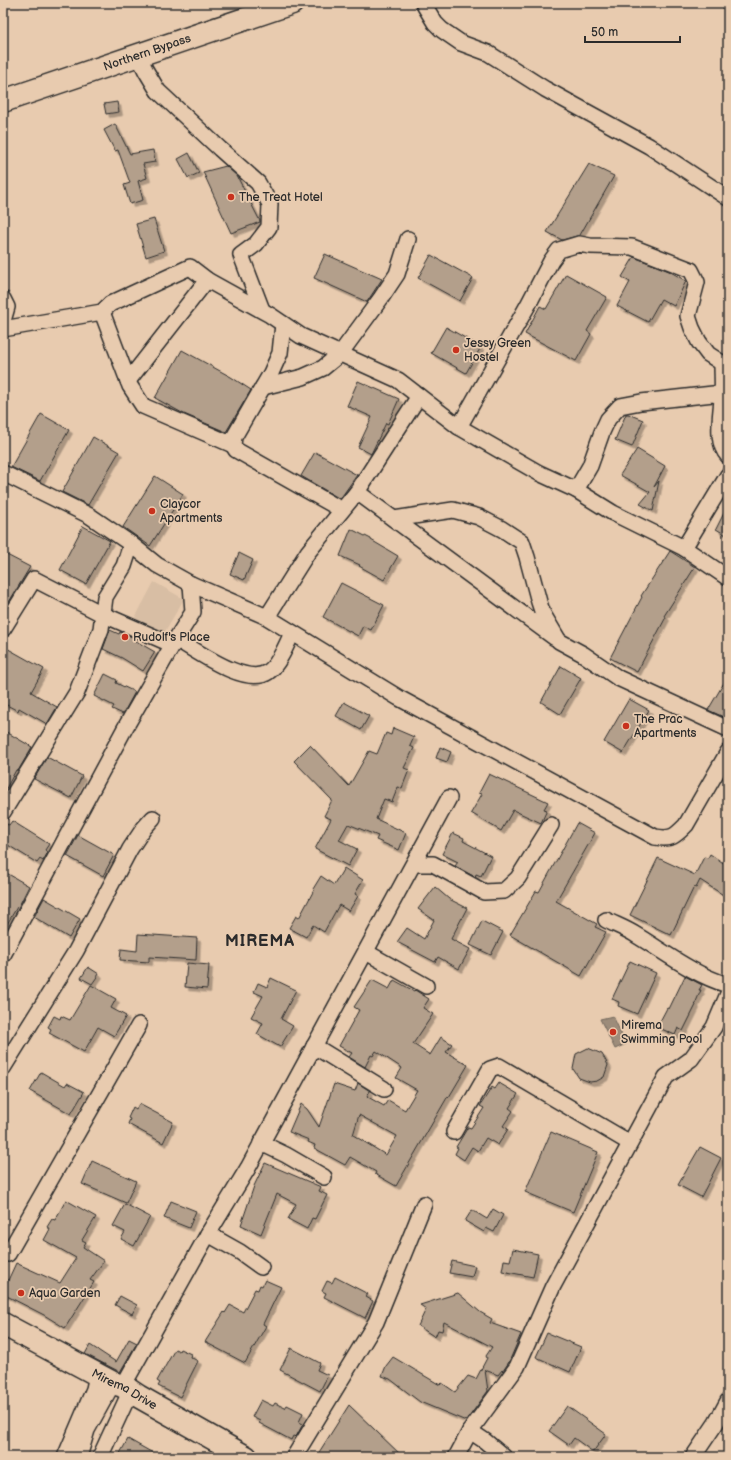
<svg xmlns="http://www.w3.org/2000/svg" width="731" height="1460" font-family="'Balsamiq Sans',sans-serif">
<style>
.built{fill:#d8bea4}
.water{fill:#9d8c7a;stroke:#6f655a}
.building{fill:#b39f8b;stroke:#2b2b2b;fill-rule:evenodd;filter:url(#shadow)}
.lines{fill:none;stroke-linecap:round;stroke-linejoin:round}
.street-casing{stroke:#2b2b2b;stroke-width:18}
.secondary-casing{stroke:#2b2b2b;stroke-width:25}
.primary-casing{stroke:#2b2b2b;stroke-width:25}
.street{stroke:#e8cbaf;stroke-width:15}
.secondary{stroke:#e8cbaf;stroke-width:22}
.primary{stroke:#e8cbaf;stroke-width:22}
.poi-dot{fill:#c8321e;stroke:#e8cbaf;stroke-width:1.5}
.labels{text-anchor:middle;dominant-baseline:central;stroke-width:3.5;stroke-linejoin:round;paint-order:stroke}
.street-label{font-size:12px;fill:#2b2b2b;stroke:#e8cbaf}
.poi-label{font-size:12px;fill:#2b2b2b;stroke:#e8cbaf;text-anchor:start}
.district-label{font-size:16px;font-weight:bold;letter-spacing:1px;fill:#2b2b2b;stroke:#e8cbaf}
</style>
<defs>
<filter id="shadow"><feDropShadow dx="3.5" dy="3.5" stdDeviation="0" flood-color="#0004"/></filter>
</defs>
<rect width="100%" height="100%" fill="#e8cbaf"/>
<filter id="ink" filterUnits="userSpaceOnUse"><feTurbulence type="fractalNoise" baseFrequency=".025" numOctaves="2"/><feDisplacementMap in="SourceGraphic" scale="8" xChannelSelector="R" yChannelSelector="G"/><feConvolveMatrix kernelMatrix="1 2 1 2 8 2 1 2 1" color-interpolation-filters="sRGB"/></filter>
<g filter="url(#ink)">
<path class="built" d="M154 582 184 599 164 633 135 618Z"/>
<path class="water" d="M613 1016 626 1044 615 1049 600 1019Z"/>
<g class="building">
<path d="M117 102 119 112 106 114 104 104Z"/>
<path d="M115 124 130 154 153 150 155 162 143 164 147 178 138 181 143 200 130 204 124 185 130 183 118 150 115 151 104 130Z"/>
<path d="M189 153 199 173 188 178 178 159Z"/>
<path d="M589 164 614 176 580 235 562 240 547 232Z"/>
<path d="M226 166 237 176 260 221V222L231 233 203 172Z"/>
<path d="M154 219 164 251 146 257 136 224Z"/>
<path d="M325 254 382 279 367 302 314 278Z"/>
<path d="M431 255 473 278 460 301 418 278Z"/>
<path d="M634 257 669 271 686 281 674 306 661 299 648 322 617 306 630 282 622 277Z"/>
<path d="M566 274 607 297 587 331 591 334 576 361 525 334 540 306 546 309Z"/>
<path d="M446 327 481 347 466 373 431 353Z"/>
<path d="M182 350 231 377 251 390 226 432 184 414 155 398Z"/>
<path d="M358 381 399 399 388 424 386 423 371 454 358 447 372 417 347 406Z"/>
<path d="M41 414 69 430 40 481 11 467Z"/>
<path d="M626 414H628L643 420 632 447 615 440Z"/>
<path d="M93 437 119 452 88 505 62 492Z"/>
<path d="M637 449 665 466 654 487 659 481 653 511 640 504 650 492 620 475Z"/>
<path d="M315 452 357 475 340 499 301 476Z"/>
<path d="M155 476 183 494 150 546 123 527Z"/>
<path d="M728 505V536L716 529Z"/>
<path d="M83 526 110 541 86 584 60 570Z"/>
<path d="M351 529 371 539V540L398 556 384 580 359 566 360 565 340 556Z"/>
<path d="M670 551 695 567 664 616 666 617 637 672 610 658 642 597 641 596Z"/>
<path d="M3 553 30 567 3 612Z"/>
<path d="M239 553 253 560 244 580 230 574Z"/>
<path d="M341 583 384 605 371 630 363 626 358 636 323 617Z"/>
<path d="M110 630 119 634 120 632 135 638 134 640 155 652 143 671 122 658 103 649Z"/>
<path d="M3 646 44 669 31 692 57 707 47 724 19 708 18 711 3 703Z"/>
<path d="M561 666 581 678 560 714 541 702Z"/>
<path d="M105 674 117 680 116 683 135 692 123 714 112 709 114 706 94 696Z"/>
<path d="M728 676V719L708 710Z"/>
<path d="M629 699 649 710 623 753 604 742Z"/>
<path d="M344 702 369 716 361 730 336 716Z"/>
<path d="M393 728 414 737 410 746 414 748 404 768 409 770 402 788 398 787 392 802 384 799 376 819 406 833 399 850 376 840 378 836 348 824 339 840 357 849 348 866 315 849 331 819 324 816 332 800 294 761 310 745 349 786 369 751 377 754 386 733 391 735Z"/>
<path d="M3 730 32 747 18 771 16 770 3 794Z"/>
<path d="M440 747 451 752 447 762 436 758Z"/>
<path d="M47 757 82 776 71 798 34 779Z"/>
<path d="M489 774 548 802 544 809 547 810 541 823 513 810 501 831 471 813 482 794 479 793Z"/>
<path d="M12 821 49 844 45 850 48 852 43 861 40 859 37 863 3 842V830L7 824 9 825Z"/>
<path d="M577 823 595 833 556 901 597 924 595 927 606 932 581 976 510 935 536 891 539 892Z"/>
<path d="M453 833 464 838 463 841 491 856 481 876 476 874 475 877 455 866 458 862 442 854Z"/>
<path d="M78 835 114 855 103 876 67 856Z"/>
<path d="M710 854 728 866V898L700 880 696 888 694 887 671 935 630 915 658 858 695 875 704 857 708 858Z"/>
<path d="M344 868 363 880 355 894 358 896 349 911 339 905 324 932 313 925 306 937 289 928 296 916 299 918 314 890 313 889 321 876 334 885Z"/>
<path d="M3 871 29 886 18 908 17 907 3 931Z"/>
<path d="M435 887 449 899 467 908 451 939 470 949 459 969 438 957 435 962 397 942 407 928 424 939 434 920 418 909Z"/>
<path d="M44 898 80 919 69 938 34 917Z"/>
<path d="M482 921 503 932 491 955 470 945Z"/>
<path d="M138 934 197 938 196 960 149 957V962L120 960 121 949 137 951Z"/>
<path d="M630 961 656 973 637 1014 618 1006 619 1002 612 999Z"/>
<path d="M187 963 209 965 207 989 185 987Z"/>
<path d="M88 967 99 974 92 984 81 978Z"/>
<path d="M685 976 702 985 699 990H701L695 1004 696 1005 683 1031 678 1028 675 1035 657 1027 667 1008 669 1009Z"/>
<path d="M271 978 296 990 281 1019 293 1026 280 1047 257 1034 263 1023 251 1017 263 996 254 992 258 983 267 987Z"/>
<path d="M372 980 389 989 394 980 414 991 415 990 429 999 423 1008 433 1014 413 1044 430 1055 441 1037 452 1044 446 1052 468 1065 449 1097 448 1096 396 1186 375 1174 376 1172 350 1157 345 1165 314 1148 315 1145 308 1142 309 1140 289 1132 301 1104 307 1109 319 1127 334 1084 355 1091 358 1083 370 1091 367 1096 368 1097 384 1106 388 1100 405 1110 417 1090 396 1078 402 1068 376 1051 373 1056 371 1055 365 1067 349 1057 352 1053 339 1046 359 1010 354 1007ZM359 1115 397 1136 386 1155 353 1135Z"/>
<path d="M91 985 116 999 111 1008 126 1016 114 1036 98 1027 84 1052 49 1033 51 1029 48 1027 54 1016 60 1019 61 1016 70 1020Z"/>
<path d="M588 1048 602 1054 608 1065 604 1077 597 1081 590 1082 579 1078 573 1069 576 1054Z"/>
<path d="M41 1072 65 1086 67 1083 84 1092 71 1114 30 1091Z"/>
<path d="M499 1083 518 1094 509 1108 513 1111 503 1126 508 1129 498 1145 486 1138 478 1151 472 1147 464 1160 455 1154 458 1148 456 1147 468 1127 471 1128 484 1108 480 1106 492 1087 495 1089Z"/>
<path d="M139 1104 173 1122 163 1143 128 1124 130 1119 128 1118 133 1107 136 1109Z"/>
<path d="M551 1132 598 1152 573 1212 525 1192Z"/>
<path d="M700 1147 721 1158 701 1197 678 1185Z"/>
<path d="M92 1161 136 1181 126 1203 82 1184Z"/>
<path d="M265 1163 321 1187 319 1191 327 1195 315 1219 312 1218 307 1229 288 1219 296 1204 277 1194 261 1234 241 1225 254 1186Z"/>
<path d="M66 1200 96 1217 82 1240 86 1242 83 1247 104 1261 90 1280 94 1282 65 1328 44 1315 3 1294V1291L16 1263 60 1283 76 1258 44 1240 50 1229 47 1227 52 1219 55 1220Z"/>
<path d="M171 1201 196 1211 189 1228 164 1218Z"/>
<path d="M125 1204 150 1217 134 1246 121 1239 125 1232 113 1226Z"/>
<path d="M493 1209 503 1215 494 1232 486 1228 484 1232 465 1221 472 1210 487 1219Z"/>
<path d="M513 1249 538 1254 533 1277 502 1271 504 1260 510 1261Z"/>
<path d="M452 1261 475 1266 472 1277 449 1273Z"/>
<path d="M335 1277 368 1294 366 1297 373 1301 365 1318 324 1297 326 1293 322 1291 327 1281 332 1283Z"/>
<path d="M265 1280 281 1287 263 1324 266 1326 245 1363 205 1342 224 1312 225 1313 230 1305 243 1312 255 1289 258 1290 260 1285 262 1286Z"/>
<path d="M458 1293 480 1312 492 1319 490 1323 521 1334 509 1362 503 1371 502 1370 498 1375 485 1370 488 1391 466 1421 420 1402 390 1379 382 1376 386 1366 393 1357 440 1385 442 1383 455 1392 468 1376 476 1379 487 1358 486 1356 492 1347 444 1322 442 1331 438 1330 435 1337 418 1326 426 1309 420 1305Z"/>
<path d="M120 1296 137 1305 132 1314 115 1305Z"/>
<path d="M547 1333 581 1347 570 1372 536 1357Z"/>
<path d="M129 1339 137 1343 120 1372 85 1354 90 1345 116 1362Z"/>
<path d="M291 1348 320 1363 317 1370 328 1375 320 1391 280 1370Z"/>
<path d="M175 1349 179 1351 180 1349 191 1354 190 1357 198 1361 180 1397 158 1386 160 1383 157 1381Z"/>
<path d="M261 1400 273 1406 275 1403 285 1408 287 1405 303 1413 299 1422 303 1424 296 1437 293 1436 291 1440 259 1423 260 1421 252 1417Z"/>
<path d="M349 1405 403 1457H316Z"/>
<path d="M567 1406 606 1434 593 1452 574 1438 569 1445 549 1431Z"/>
<path d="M128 1439 160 1457H118Z"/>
</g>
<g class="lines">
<defs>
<g id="street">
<path d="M423 3 435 23 442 30 461 43 488 53 545 89 649 146 728 198"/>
<path d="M138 55 146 71 158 91 220 149 258 183 270 204 269 227 256 244 241 255 262 310"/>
<path d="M3 299 7 307 3 321"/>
<path d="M102 312 130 386 143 406 233 445"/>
<path d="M283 324 280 353 271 373 234 437 233 445 236 450 342 510"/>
<path d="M3 329 102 312 110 304 190 267 207 280 270 315 301 336 398 380 459 427 539 473 576 490 613 513 684 548 728 578"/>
<path d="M722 363C722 375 723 387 722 398 721 416 715 442 728 456"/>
<path d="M128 381 207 280"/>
<path d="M263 387 303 377 323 368 340 354 381 298 397 274 408 239"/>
<path d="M459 427 528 305 551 261 559 250 579 244 590 246 632 247 691 270 697 282 688 316 692 328 699 342 708 354 728 367"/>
<path d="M3 473 90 516 131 544 157 565 191 584 267 617 399 698 655 837C672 840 675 836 686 825L728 752"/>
<path d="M576 490 590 466 602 432 608 419 620 406 641 402 713 394 728 398"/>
<path d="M357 492 555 638"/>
<path d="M394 519 453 510 479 517 502 529 522 542 527 557 539 602 543 614 559 641 583 654 618 678 728 729"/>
<path d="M684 548 728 475"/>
<path d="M267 617 308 552 357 492 419 396"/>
<path d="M3 629 34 579 102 614 173 645"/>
<path d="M176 639C197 651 246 687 268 672 278 666 287 644 292 633"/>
<path d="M3 812 77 692 101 629 105 597 124 566 131 544"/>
<path d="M414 864H433L484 892 504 891 518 878 551 825"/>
<path d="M606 920C616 925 627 929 636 935 666 953 694 975 728 985"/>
<path d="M366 952 426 986"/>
<path d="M3 955 125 728 176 639 193 612 191 584"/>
<path d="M314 1046 384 1089"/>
<path d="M3 1068 76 951 130 849 144 828 153 818"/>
<path d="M454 1132 490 1069 499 1066 630 1143"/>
<path d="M261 1143 286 1155 324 1177"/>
<path d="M208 1234 240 1252 261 1267"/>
<path d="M3 1251 8 1254 139 1025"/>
<path d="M123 1386 208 1234 248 1168 449 798"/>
<path d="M470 1431 485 1441 504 1457"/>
<path d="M65 1457 94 1389 97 1374"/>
<path d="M79 1457 87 1430 113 1383"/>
<path d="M100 1457 131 1390"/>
<path d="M294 1457 376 1322 424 1204"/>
<path d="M456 1457 470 1431 517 1367 553 1286 666 1077 691 1059 714 1027 728 994"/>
<path d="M693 1457 716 1423 728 1401"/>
</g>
<g id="secondary">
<path id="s1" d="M3 1324 113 1383 123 1386 138 1396 246 1457"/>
</g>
<g id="primary">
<path id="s2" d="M3 101 292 3"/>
</g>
</defs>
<use href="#street" class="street-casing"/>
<use href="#secondary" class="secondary-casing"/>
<use href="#primary" class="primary-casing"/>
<use href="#street" class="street"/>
<use href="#secondary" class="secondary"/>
<use href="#primary" class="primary"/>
</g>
</g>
<g class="poi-dot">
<circle cx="231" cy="197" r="4"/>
<circle cx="456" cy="350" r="4"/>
<circle cx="152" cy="511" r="4"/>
<circle cx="125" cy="637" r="4"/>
<circle cx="626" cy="726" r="4"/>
<circle cx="613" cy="1032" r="4"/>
<circle cx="21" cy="1293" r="4"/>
</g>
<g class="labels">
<g class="street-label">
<text stroke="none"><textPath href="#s2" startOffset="152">Northern Bypass</textPath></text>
<text stroke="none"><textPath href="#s1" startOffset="138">Mirema Drive</textPath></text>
</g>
<g class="poi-label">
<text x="239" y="197">The Treat Hotel</text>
<text x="464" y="343">Jessy Green<tspan x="464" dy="14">Hostel</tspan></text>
<text x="160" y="504">Claycor<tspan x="160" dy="14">Apartments</tspan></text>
<text x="133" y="637">Rudolf's Place</text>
<text x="634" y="719">The Prac<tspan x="634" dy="14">Apartments</tspan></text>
<text x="621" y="1025">Mirema<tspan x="621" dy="14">Swimming Pool</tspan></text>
<text x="29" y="1293">Aqua Garden</text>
</g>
<g class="district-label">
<text x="260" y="941">MIREMA</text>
</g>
</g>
<rect width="731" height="1460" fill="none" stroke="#e8cbaf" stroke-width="16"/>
<rect x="8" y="8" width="715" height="1444" fill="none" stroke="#2b2b2b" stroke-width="1.5" filter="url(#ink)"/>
<path d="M585 36v6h95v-6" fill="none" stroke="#2b2b2b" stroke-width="2"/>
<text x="591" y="36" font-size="12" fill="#2b2b2b" stroke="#e8cbaf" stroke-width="3" paint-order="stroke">50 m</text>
</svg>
